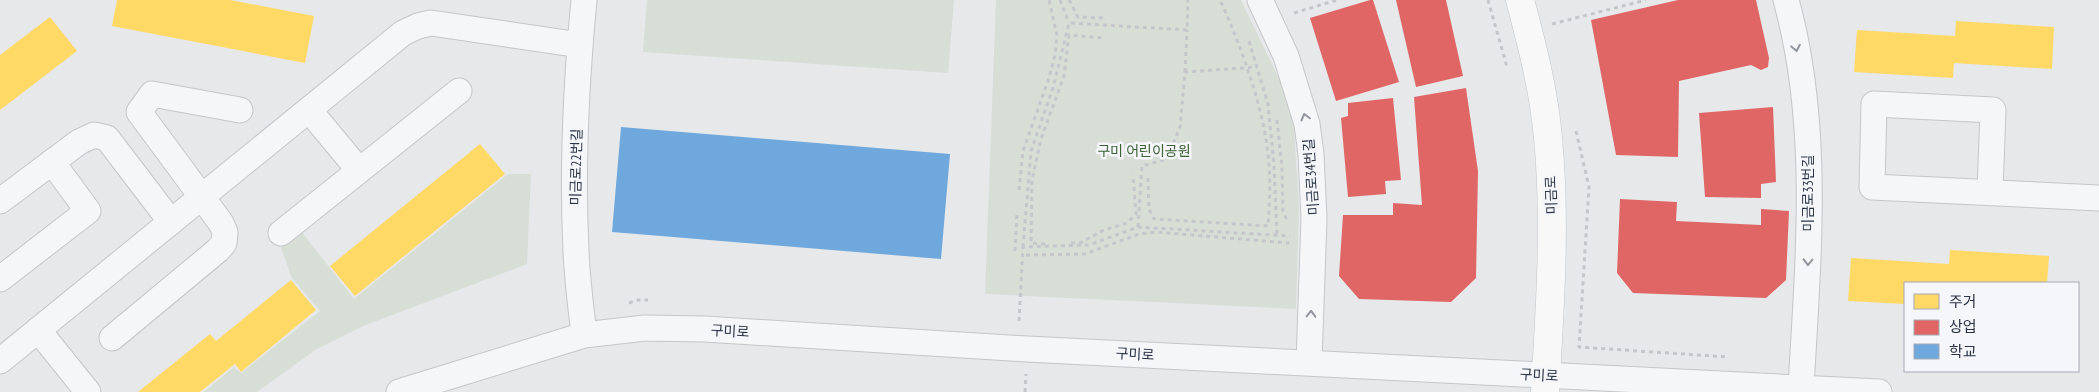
<svg xmlns="http://www.w3.org/2000/svg" width="2099" height="392" font-family="'PT Sans Narrow','Noto Sans KR',sans-serif">
<style>
.green{fill:#d6ded6}
.homes{fill:#ffd966}
.shops{fill:#e06666}
.schools{fill:#6fa8dc}
.lines{fill:none;stroke-linecap:round;stroke-linejoin:round}
.minor-casing{stroke:#c4c6c8;stroke-width:27}
.major-casing{stroke:#c2c5c8;stroke-width:29}
.path{stroke:#c5c6ca;stroke-width:3;stroke-dasharray:4 4;stroke-linecap:butt}
.minor{stroke:#f5f6f7;stroke-width:25}
.major{stroke:#f8f8f8;stroke-width:28}
.oneway{stroke:#90959e}
.labels{text-anchor:middle;dominant-baseline:central;stroke-width:5;stroke-linejoin:round;paint-order:stroke}
.park-label{font-size:14px;fill:#3f6138;stroke:#f4f6f9}
.street-label{font-size:14px;fill:#2b3445;stroke:#f4f6f9}
</style>
<rect width="100%" height="100%" fill="#e6e8ea"/>
<g class="green">
<path d="M647 0H954L948 73 643 52Z"/>
<path d="M996 0H1241L1281 83 1294 128 1299 207 1296 309 985 294Z"/>
<path d="M508 174H531L527 264 363 326 315 350 257 392H204L234 367 241 373 320 311 292 278 279 242 298 227 354 299Z"/>
</g>
<g class="homes">
<path d="M117 0H230L314 16 305 63 112 26Z"/>
<path d="M50 17 77 51 0 110V55Z"/>
<path d="M1956 21 2054 27 2052 69 1954 63 1953 78 1854 72 1857 30 1955 36Z"/>
<path d="M480 144 505 174 355 296 330 266Z"/>
<path d="M1950 250 2049 256 2047 283H1905V304L1848 301 1851 258 1949 264Z"/>
<path d="M291 280 316 310 241 372 235 364 200 392H138L210 334 216 341Z"/>
</g>
<g class="shops">
<path d="M1370 0H1373L1399 82 1336 101 1310 18Z"/>
<path d="M1396 0H1446L1463 76 1416 87Z"/>
<path d="M1678 0H1756L1769 58 1768 67 1761 70 1751 65 1679 81 1678 157 1616 155 1591 20Z"/>
<path d="M1466 88 1478 171 1476 278 1451 302 1359 299 1339 276 1343 215H1393V203L1422 205 1414 97Z"/>
<path d="M1393 98 1401 180 1385 181 1386 194 1348 197 1341 118 1348 116V103Z"/>
<path d="M1773 107 1776 182 1761 184V198L1705 197 1699 113Z"/>
<path d="M1620 199 1677 202 1676 221 1761 225V209L1789 211 1786 280 1766 298 1633 293 1617 273Z"/>
</g>
<path class="schools" d="M621 127 950 154 941 259 612 232Z"/>
<g class="lines">
<defs>
<g id="minor">
<path d="M1260 0 1286 56 1307 124 1311 154 1314 219 1309 362"/>
<path d="M1786 0C1821 126 1808 259 1801 388"/>
<path d="M309 110 358 169"/>
<path d="M1990 192 1993 110 1874 104 1872 187 2099 198"/>
<path d="M0 201 79 142 94 135 107 138 171 222"/>
<path d="M281 233 459 91"/>
<path d="M0 279 88 211 52 162"/>
<path d="M38 330 88 392"/>
<path d="M584 335C581 307 577 279 576 251 572 168 576 83 584 0"/>
<path d="M112 338 218 250 224 243 225 232 221 223 139 112 152 94 240 110"/>
<path d="M0 361 403 33 418 26 431 23 580 45"/>
<path d="M399 392 584 335 645 328 705 329 1027 349 1879 392"/>
</g>
<path id="major" d="M1520 0C1532 45 1544 91 1548 138 1556 222 1550 308 1545 392"/>
</defs>
<use href="#minor" class="minor-casing"/>
<use href="#major" class="major-casing"/>
<g class="path">
<path d="M1060 0 1069 23"/>
<path d="M1069 0 1078 17 1103 18"/>
<path d="M1488 0 1507 67"/>
<path d="M1294 13 1337 0"/>
<path d="M1552 24 1646 0"/>
<path d="M1249 41 1268 104 1274 165 1277 236"/>
<path d="M1185 72 1187 30"/>
<path d="M1277 120 1282 168 1283 211 1288 222"/>
<path d="M1576 131 1589 187 1579 347 1728 357"/>
<path d="M1148 178 1149 209 1154 219 1268 226C1270 199 1271 172 1267 146 1261 101 1239 41 1220 0"/>
<path d="M1019 190 1023 151 1049 78 1055 55 1057 35 1049 0"/>
<path d="M1138 227 1142 166 1167 159 1180 127 1185 72 1257 67"/>
<path d="M1071 243H1080L1104 230 1127 223 1136 214 1133 175"/>
<path d="M1045 244 1031 243 1032 180 1041 139 1064 76 1069 35 1103 38"/>
<path d="M1023 247 1031 151 1053 88 1069 23 1187 30 1188 0"/>
<path d="M1015 251 1017 214"/>
<path d="M1026 255 1085 254 1139 234 1156 232 1289 243"/>
<path d="M629 303 638 300H648"/>
<path d="M1019 321 1023 247 1089 245 1138 227 1290 236"/>
<path d="M1025 392 1026 374"/>
</g>
<use href="#minor" class="minor"/>
<use href="#major" class="major"/>
</g>
<defs><path id="oneway-chevron" d="M-2-3.5L2.5 0L-2 3.5" fill="none" stroke-width="1.6" stroke-linecap="round" stroke-linejoin="round" transform="scale(1.25)"/></defs>
<g class="oneway">
<use href="#oneway-chevron" transform="translate(1796 48) rotate(79)"/>
<use href="#oneway-chevron" transform="translate(1305 117) rotate(-105)"/>
<use href="#oneway-chevron" transform="translate(1808 262) rotate(91)"/>
<use href="#oneway-chevron" transform="translate(1311 314) rotate(-88)"/>
</g>
<g class="labels">
<g class="park-label">
<text x="1144" y="151">구미 어린이공원</text>
</g>
<g class="street-label">
<text transform="translate(576 167) rotate(-89)">미금로22번길</text>
<text transform="translate(1311 177) rotate(-94)">미금로34번길</text>
<text transform="translate(1808 193) rotate(-90)">미금로33번길</text>
<text transform="translate(1551 195) rotate(-92)">미금로</text>
<text transform="translate(730 331) rotate(3)">구미로</text>
<text transform="translate(1135 354) rotate(3)">구미로</text>
<text transform="translate(1539 375) rotate(3)">구미로</text>
</g>
</g>
<rect x="1904" y="282" width="175" height="90" fill="#f4f6f9" stroke="#a4a8b1"/>
<rect x="1914" y="294" width="25" height="15" fill="#ffd966" stroke="#a4a8b1"/>
<text x="1949" y="307" font-size="15" fill="#2b3445">주거</text>
<rect x="1914" y="320" width="25" height="15" fill="#e06666" stroke="#a4a8b1"/>
<text x="1949" y="332" font-size="15" fill="#2b3445">상업</text>
<rect x="1914" y="344" width="25" height="15" fill="#6fa8dc" stroke="#a4a8b1"/>
<text x="1949" y="357" font-size="15" fill="#2b3445">학교</text>
</svg>
